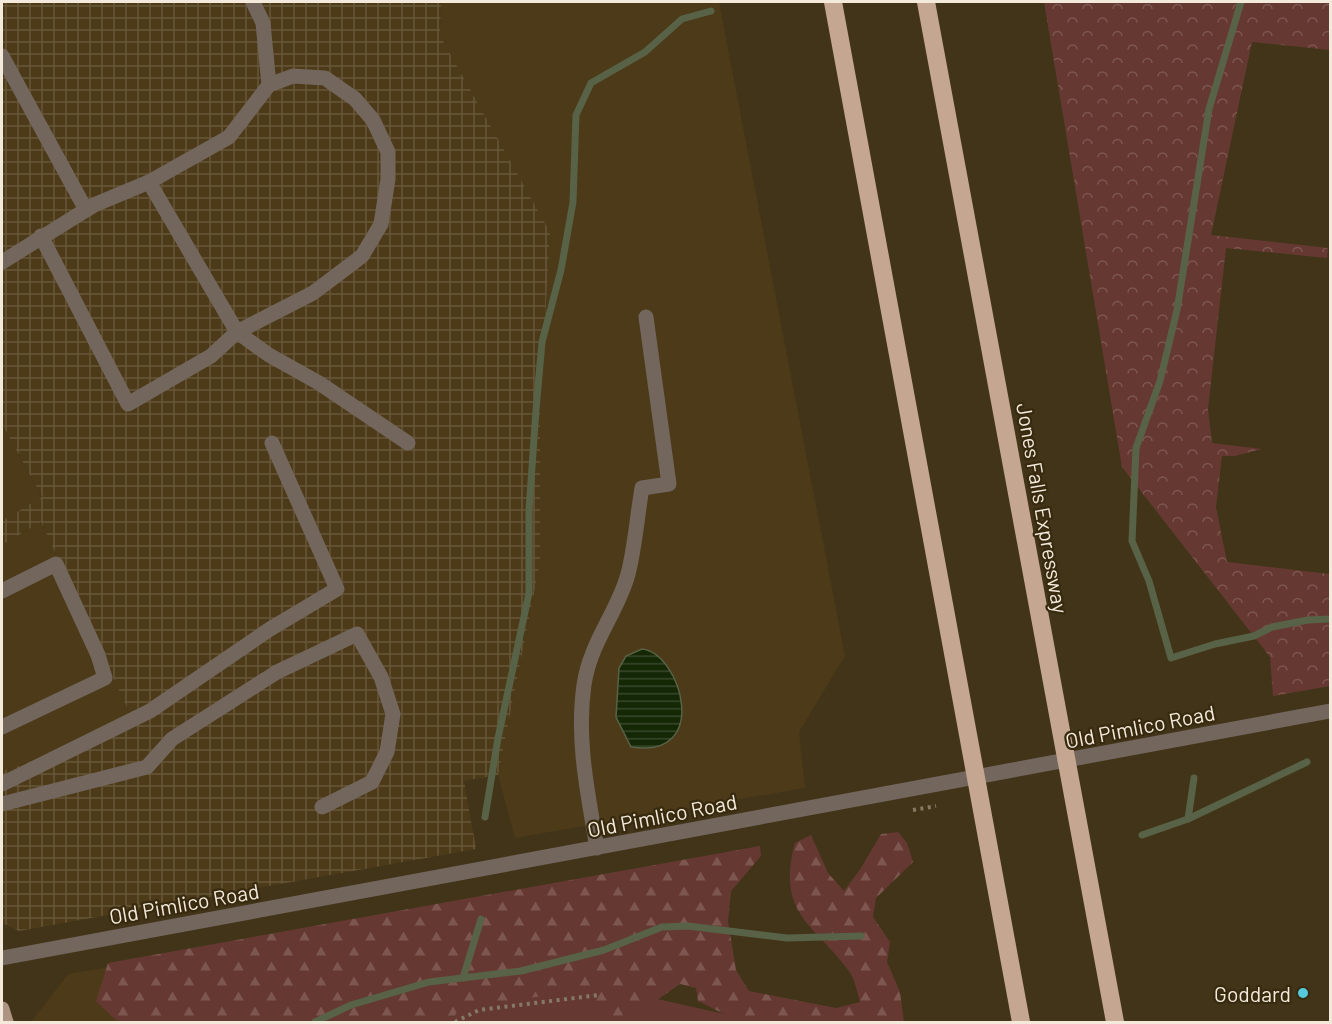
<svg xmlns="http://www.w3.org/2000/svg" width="1332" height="1024" font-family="Barlow,sans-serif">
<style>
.built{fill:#4c3a18}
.industrial{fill:url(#industrial-grid)}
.grass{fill:#653932}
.forest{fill:url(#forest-firs)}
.park{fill:url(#park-crowns)}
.water{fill:url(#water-rules);stroke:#586246;stroke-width:1.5}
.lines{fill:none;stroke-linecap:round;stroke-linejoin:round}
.stream{stroke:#586246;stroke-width:7}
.path{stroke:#857963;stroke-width:4;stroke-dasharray:3 4.5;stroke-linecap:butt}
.minor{stroke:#72665d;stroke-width:15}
.major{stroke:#ad9483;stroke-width:15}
.highway{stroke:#c4a691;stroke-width:18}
.poi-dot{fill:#55cadf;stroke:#382a0f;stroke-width:2}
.labels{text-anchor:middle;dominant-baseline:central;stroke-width:4.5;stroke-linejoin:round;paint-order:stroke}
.street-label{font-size:21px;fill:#f3eadb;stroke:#382a0f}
.poi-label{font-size:21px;fill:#f3eadb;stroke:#382a0f;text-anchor:end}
</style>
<defs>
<pattern id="industrial-grid" width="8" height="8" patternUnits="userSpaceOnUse" patternTransform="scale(1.5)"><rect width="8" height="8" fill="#4c3a18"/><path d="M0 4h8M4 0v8" fill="none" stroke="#665739"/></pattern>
<pattern id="forest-firs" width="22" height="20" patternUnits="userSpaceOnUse" patternTransform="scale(1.5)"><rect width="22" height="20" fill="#653932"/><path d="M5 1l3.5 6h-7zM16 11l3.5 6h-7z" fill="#7c564f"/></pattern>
<pattern id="park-crowns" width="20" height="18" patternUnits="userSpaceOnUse" patternTransform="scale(1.5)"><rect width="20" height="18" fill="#653932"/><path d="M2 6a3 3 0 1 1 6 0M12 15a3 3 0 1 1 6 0" fill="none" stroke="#7c564f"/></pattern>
<pattern id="water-rules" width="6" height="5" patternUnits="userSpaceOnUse" patternTransform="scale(1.5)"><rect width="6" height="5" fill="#152806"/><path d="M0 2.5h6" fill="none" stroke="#38472a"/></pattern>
</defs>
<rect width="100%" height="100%" fill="#423419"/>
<g class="built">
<path d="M441 2H719L845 656 799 732 805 788 515 838 498 775 540 563V406L440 36Z"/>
<path d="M2 424 42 498 2 521Z"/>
<path d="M41 522 136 727 2 771V545Z"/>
<path d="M301 935 318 1022H31L68 974Z"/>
</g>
<path class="industrial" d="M2 2H441L440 36 550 232 540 406V563L498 775 464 781 476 849 19 931 2 923V771L136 727 41 522 2 545V521L42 497 2 424Z"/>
<path class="grass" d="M586 983 760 1022H439L463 1003Z"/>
<path class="forest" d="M898 832 907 843 913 862 876 898 873 917 890 942 887 962 900 992 904 1022H756L736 1020 698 1001 696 988 680 984 637 1014 610 1017 579 991 514 1000 457 1012 451 1022H118L96 1001 108 963 760 846 761 856 731 891 728 921 736 970 749 991 836 1008 860 1002C857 992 855 979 849 971 813 923 776 914 795 843L811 835 828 873 844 891 861 868 881 834Z"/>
<path class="park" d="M1044 2H1330V50L1252 42 1211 235 1328 248 1327 258 1226 248 1208 409 1212 443 1262 449 1235 456H1222L1216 507 1227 562 1330 574V686L1273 696 1270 657 1122 467Z"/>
<path class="water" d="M642 649C681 653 712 760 631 747L616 717 619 668 626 656Z"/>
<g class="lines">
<g class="stream">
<path d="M1241 2 1209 109 1177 310 1160 381 1136 448 1132 541 1149 581 1171 658 1215 644 1254 636 1272 627 1308 620 1330 619"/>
<path d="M485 817 498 738 529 593V510L536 410 542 342 561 270 573 202 576 115 591 83 645 52 682 19 711 11"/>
<path d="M1188 819 1194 778"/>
<path d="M1142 835 1188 819 1307 762"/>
<path d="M463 978 481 919"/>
<path d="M315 1022 351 1005 429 982 521 971 604 950 662 927 688 926 787 938 861 936"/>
</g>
<g class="path">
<path d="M913 810 936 806"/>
<path d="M455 1022 479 1010 599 995"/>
</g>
<g class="minor">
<path d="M253 2 263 23 269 85"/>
<path d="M2 56 86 210"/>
<path d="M149 182 237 332 269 355 319 383 408 443"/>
<path d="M2 262 94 205 149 182 229 137 269 85 293 76 325 78 355 99 373 120 388 152V179L381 224 362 256 313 293 237 332 211 356 128 404 41 236"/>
<path d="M2 591 56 564 98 655 105 678 2 727"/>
<path d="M2 784 150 711 270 629 337 589 272 443"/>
<path d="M2 804 147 767 172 739 277 672 357 634 381 677 393 714 387 752 372 782 322 807"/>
<path d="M597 848C588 794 576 740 584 685 590 642 618 612 628 574 635 547 637 517 642 488L669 484 646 317"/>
<path d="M2 958 1330 711"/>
</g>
<path class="major" d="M2 1009 6 1022"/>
<g class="highway">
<path d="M833 2 1021 1022"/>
<path d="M926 2 1115 1022"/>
</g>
</g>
<circle class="poi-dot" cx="1303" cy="993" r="6"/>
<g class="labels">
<g class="street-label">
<text transform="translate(1043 508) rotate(80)">Jones Falls Expressway</text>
<text transform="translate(1140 726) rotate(-11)">Old Pimlico Road</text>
<text transform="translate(662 815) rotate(-11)">Old Pimlico Road</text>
<text transform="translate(184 903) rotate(-10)">Old Pimlico Road</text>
</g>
<g class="poi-label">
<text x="1291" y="993">Goddard</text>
</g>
</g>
<rect width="1332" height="1024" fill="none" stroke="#f3eadb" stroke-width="6"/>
</svg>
